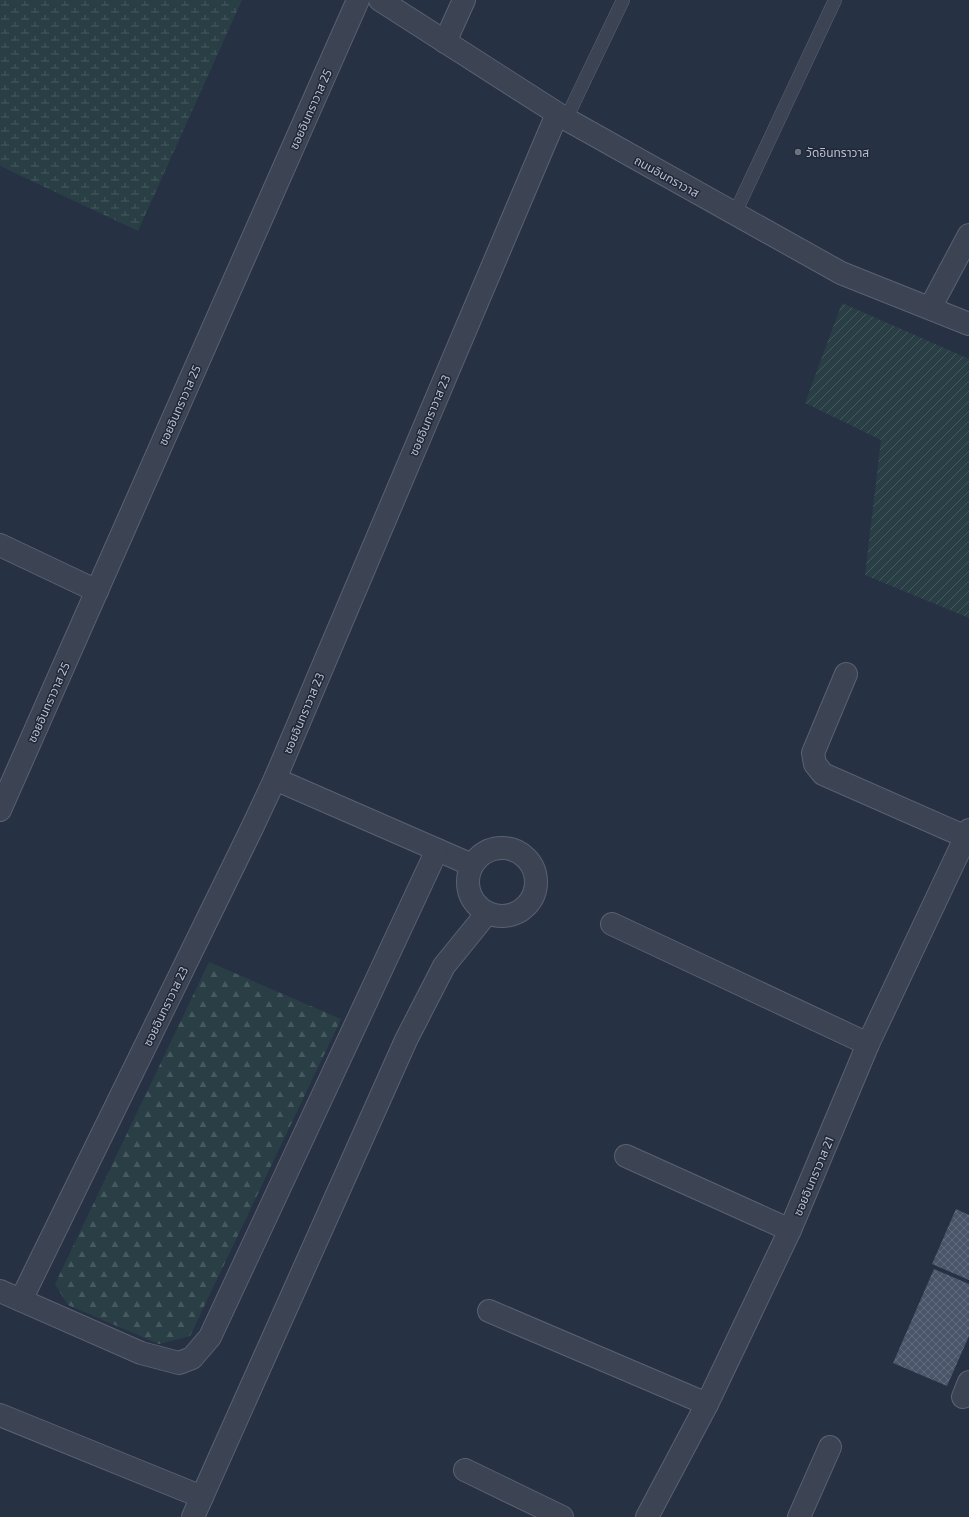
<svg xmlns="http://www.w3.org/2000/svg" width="969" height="1517" font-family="'Exo 2','Noto Sans Thai',sans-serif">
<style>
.forest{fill:url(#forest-firs)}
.wetland{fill:url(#wetland-marsh)}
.garden{fill:url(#garden-furrows)}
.building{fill:url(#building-cross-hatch)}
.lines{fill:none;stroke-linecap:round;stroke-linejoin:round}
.service-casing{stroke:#5a6171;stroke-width:14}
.minor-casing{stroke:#5a6171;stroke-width:24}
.tertiary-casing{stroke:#5a6171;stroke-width:24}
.service{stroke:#3c4353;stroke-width:13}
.minor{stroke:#3c4353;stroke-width:22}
.tertiary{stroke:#3c4353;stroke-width:22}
.worship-dot{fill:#6b7280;stroke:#202839;stroke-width:1.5}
.labels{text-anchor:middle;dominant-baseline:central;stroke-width:3;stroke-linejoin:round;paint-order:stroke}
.street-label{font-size:12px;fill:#b9bfcd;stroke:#202839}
.poi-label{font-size:12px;fill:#b9bfcd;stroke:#202839;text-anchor:start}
</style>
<defs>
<pattern id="forest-firs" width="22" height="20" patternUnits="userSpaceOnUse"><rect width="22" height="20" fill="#293f45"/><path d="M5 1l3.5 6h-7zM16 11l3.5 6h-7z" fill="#46595f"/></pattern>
<pattern id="wetland-marsh" width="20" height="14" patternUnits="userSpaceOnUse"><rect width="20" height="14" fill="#293f45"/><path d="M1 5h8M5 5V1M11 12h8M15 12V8" fill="none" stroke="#46595f"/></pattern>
<pattern id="garden-furrows" width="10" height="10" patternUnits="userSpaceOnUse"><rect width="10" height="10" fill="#293f45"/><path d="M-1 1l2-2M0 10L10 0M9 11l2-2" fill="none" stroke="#46595f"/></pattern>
<pattern id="building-cross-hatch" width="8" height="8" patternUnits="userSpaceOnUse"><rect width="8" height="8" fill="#4b556a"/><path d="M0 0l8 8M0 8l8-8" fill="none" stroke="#636c7e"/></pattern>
</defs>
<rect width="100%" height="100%" fill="#273144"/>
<path class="forest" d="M209 962 341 1019 190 1336 159 1344 68 1305 55 1284Z"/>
<path class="wetland" d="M0 0H242L138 231 0 166Z"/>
<path class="garden" d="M842 303 969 359V618L865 575 881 440 805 403Z"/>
<g class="building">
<path d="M956 1209 969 1215V1280L932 1264Z"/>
<path d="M934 1269 969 1284V1336L947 1386 893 1363Z"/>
</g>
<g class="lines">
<defs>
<g id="service">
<path d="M566 119 623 0"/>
<path d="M735 213 835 0"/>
</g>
<g id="minor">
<path d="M445 42 464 0"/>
<path d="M930 308 969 235"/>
<path d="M0 545 97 591"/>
<path d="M846 674 813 753 815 764 823 774 966 837"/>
<path d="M275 779 472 865"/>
<path d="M0 810 358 0"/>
<circle cx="502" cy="882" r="34"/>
<path d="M612 924 868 1044"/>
<path d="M626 1156 790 1230"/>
<path d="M0 1291 141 1353 179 1363 192 1358 210 1337 437 850"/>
<path d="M21 1300 252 828 275 779 557 114"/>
<path d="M489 1311 707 1404"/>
<path d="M963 1397 969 1382"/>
<path d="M0 1415 202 1497"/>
<path d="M465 1470 562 1517"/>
<path d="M193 1517 406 1040 444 966 487 913"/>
<path d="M647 1517 707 1404 790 1230 868 1044 969 830"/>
<path d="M799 1517 830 1447"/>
</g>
<path id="tertiary" d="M380 0 566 119 841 273 969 324"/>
</defs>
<use href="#service" class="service-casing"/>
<use href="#minor" class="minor-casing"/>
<use href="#tertiary" class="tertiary-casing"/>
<use href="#service" class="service"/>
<use href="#minor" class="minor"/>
<use href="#tertiary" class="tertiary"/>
</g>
<circle class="worship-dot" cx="798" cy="152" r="4"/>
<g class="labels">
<g class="street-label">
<text transform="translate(310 109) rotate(-66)">ซอยอินทราวาส 25</text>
<text transform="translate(667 176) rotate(29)">ถนนอินทราวาส</text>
<text transform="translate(179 405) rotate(-66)">ซอยอินทราวาส 25</text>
<text transform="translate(429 415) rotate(-67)">ซอยอินทราวาส 23</text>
<text transform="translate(48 702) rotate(-66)">ซอยอินทราวาส 25</text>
<text transform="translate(303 713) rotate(-67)">ซอยอินทราวาส 23</text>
<text transform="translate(165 1006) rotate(-64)">ซอยอินทราวาส 23</text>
<text transform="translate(813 1176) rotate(-67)">ซอยอินทราวาส 21</text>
</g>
<g class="poi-label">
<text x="806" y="152">วัดอินทราวาส</text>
</g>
</g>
</svg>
